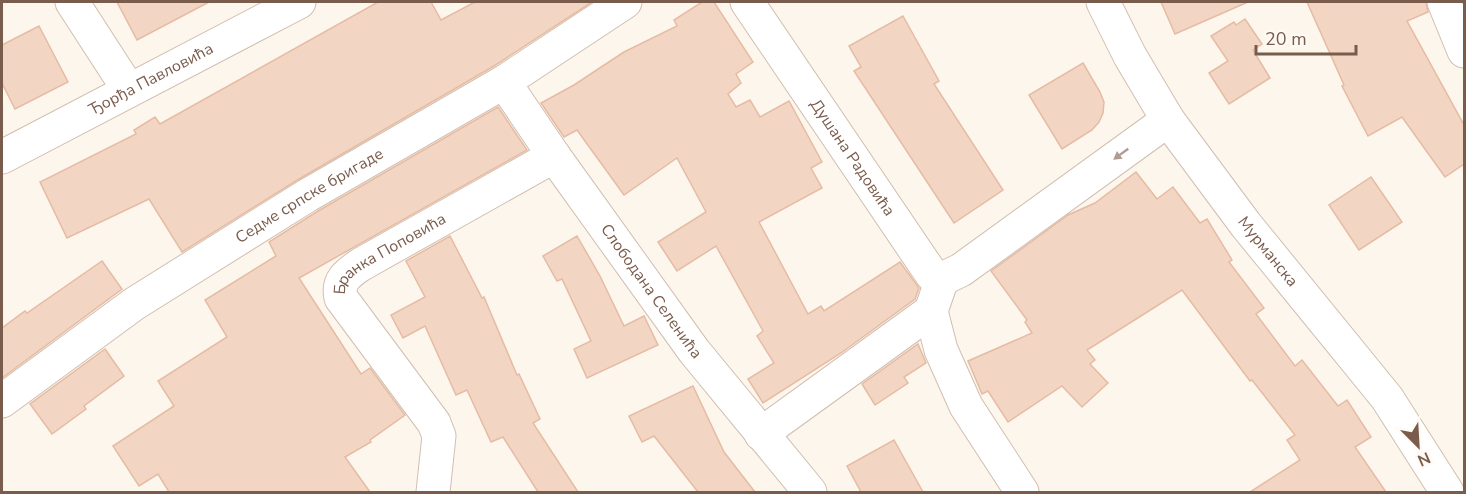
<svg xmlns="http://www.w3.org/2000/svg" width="1466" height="494" font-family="'Nunito Sans',sans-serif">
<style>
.building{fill:#f3d5c3;stroke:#e6bba3;stroke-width:1.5}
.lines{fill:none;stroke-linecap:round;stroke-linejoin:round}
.minor-casing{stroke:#d1beb0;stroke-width:35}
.minor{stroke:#fff;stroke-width:33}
.oneway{fill:#af9d94}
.labels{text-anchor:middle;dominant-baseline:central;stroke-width:6;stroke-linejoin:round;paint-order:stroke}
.street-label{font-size:16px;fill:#7a5c4d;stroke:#fffaf3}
</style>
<rect width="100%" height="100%" fill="#fdf6ec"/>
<g class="building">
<path d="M117 2H209L137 40Z"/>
<path d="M378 2H431L441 20 475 2H592L494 66 299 179 182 252 149 199 67 238 40 182 136 134 134 130 155 117 160 124Z"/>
<path d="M702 2H714L753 62 736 74 741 83 728 94 736 107 750 100 760 117 789 101 822 162 811 168 822 188 759 222 808 314 821 306 824 311 900 262 919 288 915 299 841 353 763 403 748 379 774 363 757 336 763 331 716 246 677 271 658 242 706 212 677 158 624 195 577 130 564 137 541 103 574 85 624 52 677 26 674 20Z"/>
<path d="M1161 2H1248L1175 34Z"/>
<path d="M1307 2H1426L1428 12 1407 21 1464 125V164L1445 177 1402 117 1368 136 1342 86 1344 85Z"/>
<path d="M903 16 939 81 934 84 1003 190 954 223 854 71 861 67 849 46Z"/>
<path d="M1245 19 1262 44 1253 50 1270 78 1229 104 1209 73 1228 61 1211 36 1234 22 1236 25Z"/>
<path d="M39 26 68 82 15 109 2 83V45Z"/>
<path d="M1083 63 1100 92 1104 102 1103 113 1099 122 1092 130 1062 149 1029 95Z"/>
<path d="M498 107 527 150 299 278 361 374 370 368 405 415 370 440 371 442 345 457 370 492H169L158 474 139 486 113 446 174 406 158 381 227 337 205 300 276 256 269 242 318 211Z"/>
<path d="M1136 172 1157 199 1173 187 1200 223 1207 219 1232 260 1229 262 1264 308 1256 314 1295 366 1302 360 1338 406 1347 400 1371 437 1355 447 1386 492H1250L1300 460 1287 440 1295 435 1252 380 1250 381 1182 290 1087 350 1095 360 1090 364 1108 383 1082 407 1062 386 1008 422 988 391 982 394 968 361 1032 333 1025 322 1027 320 991 271 1068 215 1095 203Z"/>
<path d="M1371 177 1402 222 1359 250 1329 205Z"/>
<path d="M450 236 482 298 484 297 517 375 519 374 540 419 533 423 578 492H538L503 437 491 442 467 390 456 395 425 326 403 338 391 315 425 297 406 261Z"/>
<path d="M577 236 600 276 624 326 644 316 658 345 587 378 574 349 591 341 562 279 557 281 543 256Z"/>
<path d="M102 261 122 289 2 378V328L25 311 27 313Z"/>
<path d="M918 344 926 363 904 377 908 383 875 405 862 384Z"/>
<path d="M105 349 124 376 84 406 86 409 52 434 30 404Z"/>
<path d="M693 386 724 452 755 492H698L654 436 642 442 629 416Z"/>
<path d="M894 440 923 492H861L847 466Z"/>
</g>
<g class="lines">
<defs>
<g id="minor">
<path d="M72 2 129 90"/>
<path id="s1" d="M747 2 932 275 942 279"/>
<path id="s2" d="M1103 2 1130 56 1168 120 1246 225 1387 398 1447 492"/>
<path d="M1444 2 1464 51"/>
<path id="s3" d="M504 82 554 156 694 351 810 492"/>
<path id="s4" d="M2 157 299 2"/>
<path d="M942 279 961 270 1168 120"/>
<path d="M942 279 931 311 941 350 966 406 1022 492"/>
<path id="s5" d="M2 401 134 304 308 195 504 82 625 2"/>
<path d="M761 434 931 311"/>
<path id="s6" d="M433 492 439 436 434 423 341 298C337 281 347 274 360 265L554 156"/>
</g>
</defs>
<use href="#minor" class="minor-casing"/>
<use href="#minor" class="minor"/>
</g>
<defs><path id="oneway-solid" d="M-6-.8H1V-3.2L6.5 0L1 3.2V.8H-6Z" transform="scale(1.5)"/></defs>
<use class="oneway" href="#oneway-solid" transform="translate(1121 154) rotate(144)"/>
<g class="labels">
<g class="street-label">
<text stroke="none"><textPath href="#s4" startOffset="168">Ђорђа Павловића</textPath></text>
<text stroke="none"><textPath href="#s1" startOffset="188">Душана Радовића</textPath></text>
<text stroke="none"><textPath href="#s5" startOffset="370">Седме српске бригаде</textPath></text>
<text stroke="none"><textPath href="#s2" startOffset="300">Мурманска</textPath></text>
<text stroke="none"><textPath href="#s6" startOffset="297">Бранка Поповића</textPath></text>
<text stroke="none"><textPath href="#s3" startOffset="256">Слободана Селенића</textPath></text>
</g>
</g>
<rect width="1466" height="494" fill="none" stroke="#7a5c4d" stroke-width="6"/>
<g transform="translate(1418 446) rotate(156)" stroke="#fffaf3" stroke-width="4.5" paint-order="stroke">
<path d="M0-4.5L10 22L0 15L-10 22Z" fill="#7a5c4d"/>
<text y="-9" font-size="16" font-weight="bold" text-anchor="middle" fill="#7a5c4d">N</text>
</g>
<path d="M1256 45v9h100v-9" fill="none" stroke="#7a5c4d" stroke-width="3"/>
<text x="1265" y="45" font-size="18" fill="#7a5c4d" stroke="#fffaf3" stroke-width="4.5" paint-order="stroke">20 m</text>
</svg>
